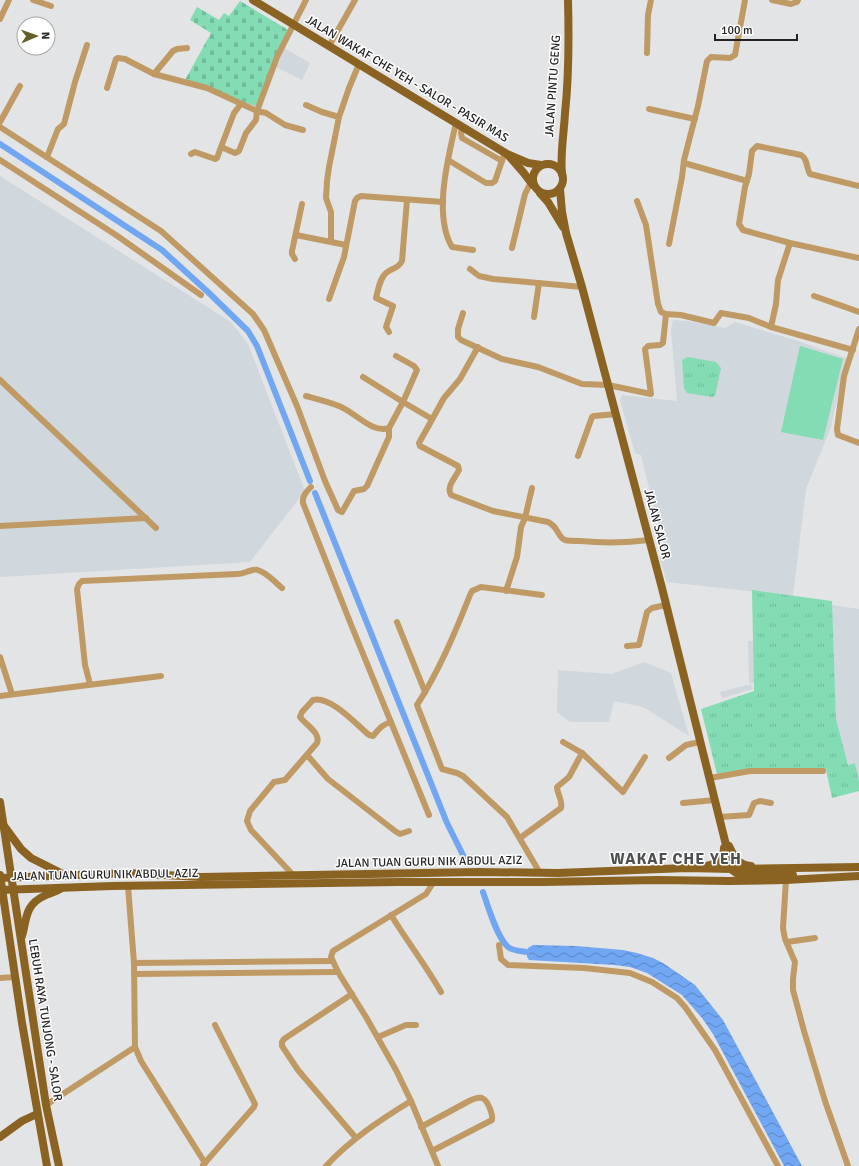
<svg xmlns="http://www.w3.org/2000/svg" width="859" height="1166" font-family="Signika,sans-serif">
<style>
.built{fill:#d0d7dd}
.grass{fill:url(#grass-tufts)}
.cemetery{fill:url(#cemetery-stones)}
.garden{fill:#83dcb4}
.water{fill:url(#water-waves)}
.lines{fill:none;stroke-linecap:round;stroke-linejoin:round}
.canal{stroke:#70a6f2;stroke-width:6}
.minor{stroke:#c09a65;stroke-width:6}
.major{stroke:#8a6222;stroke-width:8}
.labels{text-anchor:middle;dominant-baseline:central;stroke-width:3;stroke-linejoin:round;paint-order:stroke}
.street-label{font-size:12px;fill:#232324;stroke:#fff}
.district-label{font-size:16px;font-weight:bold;letter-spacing:1px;fill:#4e4f50;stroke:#fff}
</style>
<defs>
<pattern id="grass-tufts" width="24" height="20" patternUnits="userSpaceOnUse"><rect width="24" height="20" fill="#83dcb4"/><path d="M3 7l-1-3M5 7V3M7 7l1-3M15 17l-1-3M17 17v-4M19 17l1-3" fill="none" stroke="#71bc9b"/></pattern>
<pattern id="cemetery-stones" width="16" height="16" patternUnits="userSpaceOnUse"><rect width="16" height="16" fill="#83dcb4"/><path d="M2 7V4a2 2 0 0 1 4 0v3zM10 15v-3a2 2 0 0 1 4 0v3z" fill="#71bc9b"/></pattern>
<pattern id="water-waves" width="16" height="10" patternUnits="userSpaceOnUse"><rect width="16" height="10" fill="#70a6f2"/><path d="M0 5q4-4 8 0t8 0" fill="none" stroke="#5c87c4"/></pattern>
</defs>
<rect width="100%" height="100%" fill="#e3e4e5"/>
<g class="built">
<path d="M284 48 310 63 302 80 276 67Z"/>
<path d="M0 176 231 322 248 344 305 491 250 562 0 577Z"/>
<path d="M673 320 688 321 725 328 735 322 798 341 846 358 831 427 806 489 793 596 667 582 659 556 665 553 641 455 635 453 620 400 622 395 677 401 671 330Z"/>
<path d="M832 605 859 609V781L855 763 848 765 836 719Z"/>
<path d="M748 641H753L754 683H749Z"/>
<path d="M644 662 671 673 689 736 643 707 614 701 609 722H570L557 712 558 670 611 674Z"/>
<path d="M751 684 753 689 722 698 720 692Z"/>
</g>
<g class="grass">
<path d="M688 357 716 362 721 368 715 396 712 397 687 393 684 388 682 360Z"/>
<path d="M752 590 832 601 836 719 848 765 855 763 859 781V791L832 798 826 770C789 769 753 766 717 774L701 709 754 691Z"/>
</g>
<path class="cemetery" d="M240 1 290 31 257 105 255 106 185 80 211 33 190 20 197 7 219 20 224 13 229 16Z"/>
<path class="garden" d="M800 346 843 359 823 440 781 432Z"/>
<path class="water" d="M533 945 576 946 623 950 637 953 653 958 663 963 695 985 723 1020 802 1166H784L713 1034 702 1018 682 995 647 973 630 967 615 965 529 960 527 957 528 948Z"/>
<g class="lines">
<g class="canal">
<path d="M0 144 162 250 209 293 248 331 257 346 268 374 310 481"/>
<path d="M315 493 447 823 467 863"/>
<path d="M483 892C488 906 497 938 508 947 513 951 521 951 527 952"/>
</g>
<g class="minor">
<path d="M33 0 51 6"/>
<path d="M772 0 791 4 797 2 798 0"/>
<path d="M0 19 9 0"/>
<path d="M329 46 355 0"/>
<path d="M647 53 648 15 651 0"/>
<path d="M154 74 173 51 177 49 187 48"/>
<path d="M107 88 116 59 118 58 125 59 154 74 207 88 257 111 277 57 306 0"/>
<path d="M306 105 322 112 339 117"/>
<path d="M649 109 695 119"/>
<path d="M0 122 20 86"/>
<path d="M456 123C448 158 433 215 452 247L473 250"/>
<path d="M0 127 161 231 253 314 264 330 297 406 325 481 338 510 342 512 354 491 364 489 367 486 389 437V428L403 402 432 419"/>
<path d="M462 127 461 133 462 138 502 161"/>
<path d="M221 147 234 113 241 104"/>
<path d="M191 154 195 152 215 159 217 158 221 147 235 153 239 151 246 133 256 120 257 111 266 113 285 125 303 130"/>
<path d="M47 157 58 129 64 124 75 82 87 45"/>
<path d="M0 160 116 235 201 295"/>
<path d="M448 160 486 183H492L495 181 505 152"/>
<path d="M684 163 747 181"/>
<path d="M859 186 810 174C806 168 808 159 801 155L757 146 752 151 749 174 745 187 739 224 743 230 790 243 859 258"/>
<path d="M637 201 646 225 658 304 661 312 666 314 681 315 714 323 721 313 749 318 771 327 853 350"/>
<path d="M296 235 346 245"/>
<path d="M331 241V212L326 198 327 181 329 167 339 117 349 88 359 64"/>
<path d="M669 244 682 177 684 160 698 106 707 61 711 57 730 58 735 55 745 0"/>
<path d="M512 248 525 194 531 182"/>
<path d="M295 259 292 254V251L302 204"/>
<path d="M470 269 479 276 493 279 582 287"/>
<path d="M814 296 859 312"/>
<path d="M329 299 344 257 355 201 357 198 361 196 443 202"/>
<path d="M463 313 458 329V337L461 340 502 359 538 367 582 384 608 385 651 394 645 349 648 346 660 345 663 343 666 314"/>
<path d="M534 317 539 283"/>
<path d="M771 327 776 304 778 280 790 243"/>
<path d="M859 329 844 376 837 429 838 435 859 443"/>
<path d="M389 332 386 327 393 306 376 298C378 290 380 278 386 273 392 268 398 269 402 261L407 200"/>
<path d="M478 347 460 379 444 398 419 443 420 446 458 466 459 470C455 478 446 487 451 495L493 511 548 522C559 527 557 537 565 540 569 541 575 541 580 541 603 543 626 543 649 540"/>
<path d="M363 377 403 402 417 370 414 366 396 356"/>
<path d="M0 380 156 528"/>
<path d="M306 396C317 399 329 402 339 406 355 412 372 434 389 428"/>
<path d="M578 456 592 417 594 416 616 414"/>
<path d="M311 487C306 492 302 496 303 503L352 627 429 815"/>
<path d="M0 526 146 518"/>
<path d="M506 591 517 557 521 527 525 518 532 488"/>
<path d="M397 622 425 692"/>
<path d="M627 646 639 645 647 612 652 608 666 605"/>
<path d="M0 657 12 694"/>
<path d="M90 684 85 665 77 589 79 584 82 581 237 574C243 574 247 571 253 570 261 567 276 583 282 588"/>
<path d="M0 696 161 676"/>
<path d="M563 742 582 753 623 792 645 757"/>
<path d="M307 755 328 779 395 831 400 834 409 831"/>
<path d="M669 758 686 745 700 742"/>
<path d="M710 778 750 771H823"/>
<path d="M683 803 715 800"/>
<path d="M719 817 749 815 754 803 760 801 771 803"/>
<path d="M520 838 561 808C563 800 557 794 557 787L569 777 582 753"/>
<path d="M540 873 507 817 463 776 457 773 442 769 417 705C439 671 455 633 470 595L472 591 481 587 542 595"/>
<path d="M294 876 251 830 247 821 250 811 274 782 285 780 317 743C321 733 306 725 300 717L302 712 313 700C330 695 357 725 369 735L373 736C379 729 381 725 391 722"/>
<path d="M786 880 783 928 785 939 795 962 793 979V990L804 1031 825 1101 848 1166"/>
<path d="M433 883 426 894 333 951 331 957 338 972 366 1017 396 1070 411 1101 438 1166"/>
<path d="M128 886 134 963 135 1047 141 1061 205 1163"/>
<path d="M391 915C407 941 426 966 441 992"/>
<path d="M787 942 815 938"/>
<path d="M499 945 501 959 508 965 584 968 630 973 652 982 677 998 685 1007 715 1050 778 1166"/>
<path d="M134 963 332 961"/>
<path d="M134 974 338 972"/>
<path d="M0 978 15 977"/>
<path d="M352 994 284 1039 282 1042V1046L298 1070 356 1138"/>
<path d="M378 1037 406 1025H416"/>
<path d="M46 1105 135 1047"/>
<path d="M421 1127 469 1101C473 1099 478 1097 482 1098 488 1100 493 1115 492 1120L432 1151"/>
<path d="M203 1165 254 1107 255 1104 215 1025"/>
<path d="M326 1166C350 1140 380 1120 411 1101"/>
</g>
<g class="major">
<path d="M253 0 507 154 528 163 541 165"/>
<path d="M509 156 523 172 533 185"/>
<circle cx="548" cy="179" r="15"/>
<path d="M562 174C560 153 564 134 565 113 569 76 569 38 568 0"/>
<path d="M560 189 562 212 566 233 582 287 662 588 732 869"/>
<path d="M540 193 548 202 563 227"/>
<path d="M0 802 46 1105 59 1166"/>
<path d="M4 826 21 849 31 858 65 875"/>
<path d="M729 846C734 857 738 865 751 866"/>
<path d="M706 866C716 864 724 860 724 848"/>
<path d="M732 870 739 875 744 876 793 875"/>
<path d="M0 875 22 1023 47 1166"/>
<path d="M0 878 128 873 201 877 480 872 558 873 687 868 732 869 859 867"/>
<path d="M0 890 112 886 398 882H542L658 880 729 881 786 880 859 876"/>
<path d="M22 936C27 918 25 905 44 896 50 893 56 892 62 888"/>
<path d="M0 1137 22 1121 37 1114"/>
</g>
</g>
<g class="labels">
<g class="street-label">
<text transform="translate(407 79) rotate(31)">JALAN WAKAF CHE YEH - SALOR - PASIR MAS</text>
<text transform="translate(553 86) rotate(-86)">JALAN PINTU GENG</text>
<text transform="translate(657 524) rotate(75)">JALAN SALOR</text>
<text transform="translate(429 862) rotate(-1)">JALAN TUAN GURU NIK ABDUL AZIZ</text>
<text transform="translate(105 875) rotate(-1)">JALAN TUAN GURU NIK ABDUL AZIZ</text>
<text transform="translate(45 1020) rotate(81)">LEBUH RAYA TUNJONG - SALOR</text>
</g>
<g class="district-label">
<text x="676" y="859">WAKAF CHE YEH</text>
</g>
</g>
<g transform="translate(36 36) rotate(88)"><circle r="19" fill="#ffffff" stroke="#a7a7a7"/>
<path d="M0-3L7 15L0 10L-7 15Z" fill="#635e2b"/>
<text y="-6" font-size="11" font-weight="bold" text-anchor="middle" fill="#232324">N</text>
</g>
<path d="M715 34v6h82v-6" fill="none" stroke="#232324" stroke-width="2"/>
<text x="721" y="34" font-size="12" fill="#232324" stroke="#ffffff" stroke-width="3" paint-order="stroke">100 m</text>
</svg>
